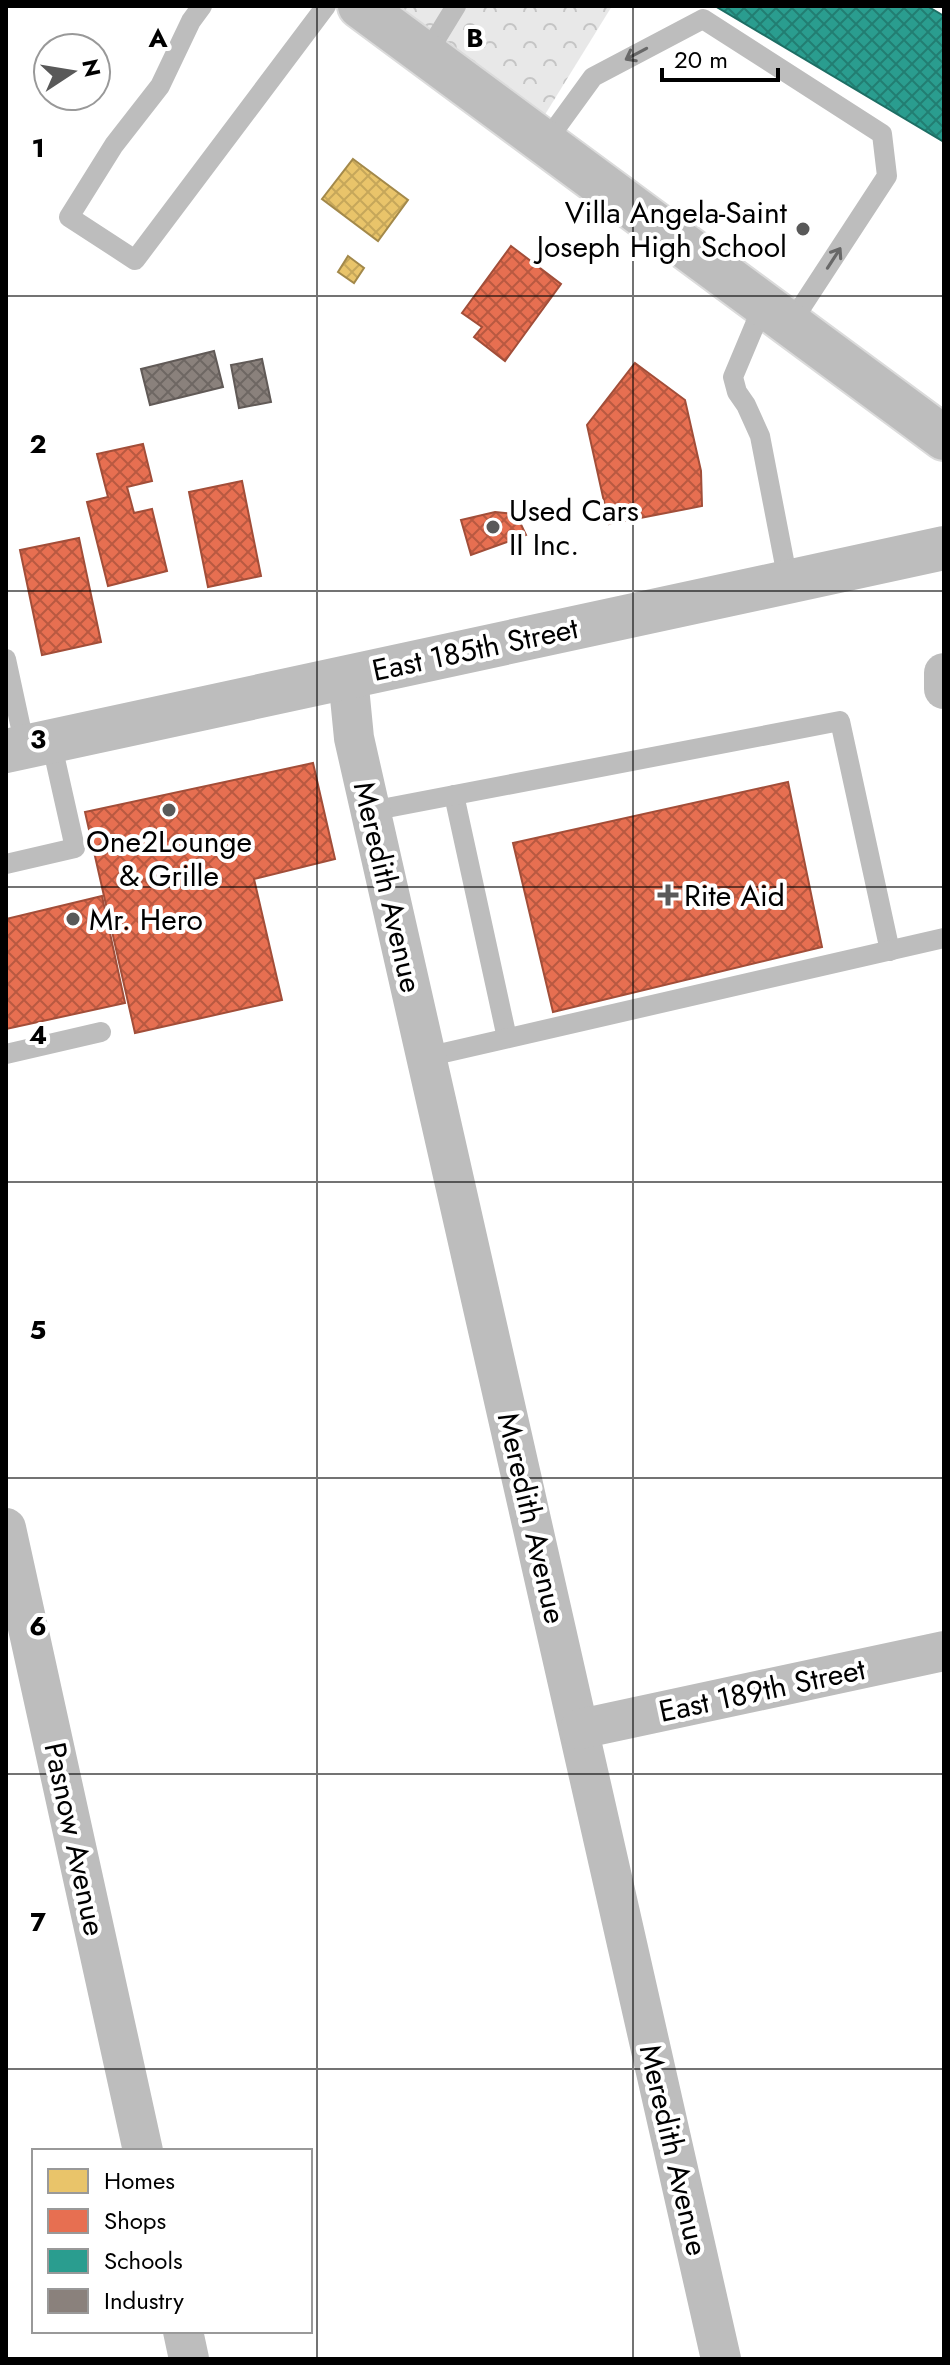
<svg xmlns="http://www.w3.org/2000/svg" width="950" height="2365" font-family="Jost,sans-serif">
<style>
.park{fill:url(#park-crowns)}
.homes{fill:url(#homes-cross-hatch);stroke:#a3894a;stroke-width:2}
.shops{fill:url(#shops-cross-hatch);stroke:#a24e39;stroke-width:2}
.schools{fill:url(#schools-cross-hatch);stroke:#1d6e64;stroke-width:2}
.industry{fill:url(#industry-cross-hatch);stroke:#615a57;stroke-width:2}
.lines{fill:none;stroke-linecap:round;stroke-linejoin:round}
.primary-casing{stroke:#dbdbdb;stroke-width:48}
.service{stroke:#bdbdbd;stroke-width:20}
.minor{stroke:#bdbdbd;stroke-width:40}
.tertiary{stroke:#bdbdbd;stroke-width:44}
.primary{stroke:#bdbdbd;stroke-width:44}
.oneway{stroke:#686868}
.grid{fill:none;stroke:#000;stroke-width:2;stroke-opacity:0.55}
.poi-dot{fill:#595959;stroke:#fff;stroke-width:3}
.labels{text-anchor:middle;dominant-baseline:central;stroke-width:8;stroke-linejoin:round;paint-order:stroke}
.poi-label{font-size:30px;fill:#000;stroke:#fff;text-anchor:start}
.street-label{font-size:30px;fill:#000;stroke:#fff}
.grid-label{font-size:26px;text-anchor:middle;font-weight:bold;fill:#000;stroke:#fff;stroke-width:8;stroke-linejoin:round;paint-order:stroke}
</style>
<defs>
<pattern id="park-crowns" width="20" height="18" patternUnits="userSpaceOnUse" patternTransform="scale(2)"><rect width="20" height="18" fill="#e8e8e8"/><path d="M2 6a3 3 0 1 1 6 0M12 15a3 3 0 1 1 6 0" fill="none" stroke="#c5c5c5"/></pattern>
<pattern id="homes-cross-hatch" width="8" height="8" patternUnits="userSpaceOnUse" patternTransform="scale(2)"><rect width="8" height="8" fill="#e9c46a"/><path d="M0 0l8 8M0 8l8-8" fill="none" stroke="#c6a75a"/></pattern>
<pattern id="shops-cross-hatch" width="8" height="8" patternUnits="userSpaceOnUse" patternTransform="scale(2)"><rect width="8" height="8" fill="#e76f51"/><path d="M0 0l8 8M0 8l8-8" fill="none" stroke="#b95941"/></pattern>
<pattern id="schools-cross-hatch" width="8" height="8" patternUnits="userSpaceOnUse" patternTransform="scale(2)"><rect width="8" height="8" fill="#2a9d8f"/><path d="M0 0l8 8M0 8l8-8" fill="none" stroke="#227e72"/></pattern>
<pattern id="industry-cross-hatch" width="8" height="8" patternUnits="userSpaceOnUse" patternTransform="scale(2)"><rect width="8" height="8" fill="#8a817c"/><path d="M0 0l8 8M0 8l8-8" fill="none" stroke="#6e6763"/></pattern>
</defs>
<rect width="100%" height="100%" fill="#fff"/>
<path class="park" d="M360 6H612L533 134Z"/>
<g class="homes">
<path d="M353 159 408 200 378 241 322 199Z"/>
<path d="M348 256 364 268 354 283 338 272Z"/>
</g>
<g class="shops">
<path d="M511 246 561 284 505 361 474 337 482 327 462 313Z"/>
<path d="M635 363 685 400 701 471 702 506 609 524 587 425Z"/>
<path d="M143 444 152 481 127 487 134 513 152 509 167 571 108 586 87 502 108 497 97 454Z"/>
<path d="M242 481 261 576 208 587 189 492Z"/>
<path d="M495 512 516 514 526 535 471 555 461 520Z"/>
<path d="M79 538 101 642 42 655 20 550Z"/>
<path d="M313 763 335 859 254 879 282 1000 135 1033 85 812Z"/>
<path d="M788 782 822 947 553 1012 513 843Z"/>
<path d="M102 896 125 1003 6 1029V919Z"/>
</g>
<path class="schools" d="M715 6H927L944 16V142Z"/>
<g class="industry">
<path d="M214 351 223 387 150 405 141 369Z"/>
<path d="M262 359 271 402 239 408 231 365Z"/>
</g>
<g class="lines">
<defs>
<path id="primary" d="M360 6 944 438"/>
</defs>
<use href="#primary" class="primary-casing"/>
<g class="service">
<path d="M202 6 191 21 160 86 114 145 69 217 135 260 326 6"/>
<path d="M426 55 456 6"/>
<path d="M545 143 593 77 703 19 882 134 887 176 791 323"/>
<path d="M764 303 733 377 737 392 746 405 760 436 788 581"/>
<path d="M6 659 25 747"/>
<path d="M454 795 507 1038"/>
<path d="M371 811 840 721 890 951"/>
<path d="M6 864 75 848 51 741"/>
<path d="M6 1054 101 1032"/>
<path d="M426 1057 944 938"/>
</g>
<g class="minor">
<path d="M944 673V689"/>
<path d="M348 677 354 738 721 2359"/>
<path d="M6 1528 143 2151"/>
<path d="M580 1729 944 1651"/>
<path d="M183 2331 189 2359"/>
</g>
<path class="tertiary" d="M6 751 944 548"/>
<use href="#primary" class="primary"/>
</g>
<defs><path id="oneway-shaft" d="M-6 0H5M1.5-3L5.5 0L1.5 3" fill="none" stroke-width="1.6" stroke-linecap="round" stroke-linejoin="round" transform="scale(2)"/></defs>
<g class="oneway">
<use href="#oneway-shaft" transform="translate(636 54) rotate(152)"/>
<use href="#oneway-shaft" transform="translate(834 258) rotate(-57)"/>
</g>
<path class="grid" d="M317 6V2359M633 6V2359M6 296H944M6 591H944M6 887H944M6 1182H944M6 1478H944M6 1774H944M6 2069H944"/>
<g class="poi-dot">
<circle cx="803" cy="229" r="8"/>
<circle cx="493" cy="527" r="8"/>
<circle cx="169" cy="810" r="8"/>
<path d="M664 883h8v8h8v8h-8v8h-8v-8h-8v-8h8z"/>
<circle cx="73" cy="919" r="8"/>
</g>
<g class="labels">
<g class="poi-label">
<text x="787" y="212" text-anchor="end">Villa Angela-Saint<tspan x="787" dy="34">Joseph High School</tspan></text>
<text x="509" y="510">Used Cars<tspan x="509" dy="34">II Inc.</tspan></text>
<text x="169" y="841" text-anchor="middle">One2Lounge<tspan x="169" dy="34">&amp; Grille</tspan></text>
<text x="684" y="895">Rite Aid</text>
<text x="89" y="919">Mr. Hero</text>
</g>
<g class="street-label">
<text transform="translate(475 649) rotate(-12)">East 185th Street</text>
<text transform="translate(388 887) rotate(77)">Meredith Avenue</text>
<text transform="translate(532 1518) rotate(77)">Meredith Avenue</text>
<text transform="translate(762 1690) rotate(-12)">East 189th Street</text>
<text transform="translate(75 1839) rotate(78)">Pasnow Avenue</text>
<text transform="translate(674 2150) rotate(77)">Meredith Avenue</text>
</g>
</g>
<g class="grid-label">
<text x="158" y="47">A</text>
<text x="475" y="47">B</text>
<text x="38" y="157">1</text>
<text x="38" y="453">2</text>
<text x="38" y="748">3</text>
<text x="38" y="1044">4</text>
<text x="38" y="1339">5</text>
<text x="38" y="1635">6</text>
<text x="38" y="1931">7</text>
</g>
<rect width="950" height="2365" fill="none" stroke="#000000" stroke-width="16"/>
<rect x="32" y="2149" width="280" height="184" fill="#ffffff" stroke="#999999" stroke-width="2"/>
<rect x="48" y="2169" width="40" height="24" fill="#e9c46a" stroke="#999999" stroke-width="2"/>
<text x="104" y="2189" font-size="24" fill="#000000">Homes</text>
<rect x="48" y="2209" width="40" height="24" fill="#e76f51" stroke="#999999" stroke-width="2"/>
<text x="104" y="2229" font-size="24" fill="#000000">Shops</text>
<rect x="48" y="2249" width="40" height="24" fill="#2a9d8f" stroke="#999999" stroke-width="2"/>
<text x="104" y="2269" font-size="24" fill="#000000">Schools</text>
<rect x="48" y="2289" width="40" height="24" fill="#8a817c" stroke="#999999" stroke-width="2"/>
<text x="104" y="2309" font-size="24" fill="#000000">Industry</text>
<g transform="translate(72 72) rotate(78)"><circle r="38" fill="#ffffff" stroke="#999999" stroke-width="2"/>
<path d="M0-6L14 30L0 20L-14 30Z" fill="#595959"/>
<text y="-12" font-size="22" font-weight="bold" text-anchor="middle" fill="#000000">N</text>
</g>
<path d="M662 68v12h116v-12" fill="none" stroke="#000000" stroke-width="4"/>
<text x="674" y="68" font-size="24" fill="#000000" stroke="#ffffff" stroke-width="6" paint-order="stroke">20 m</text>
</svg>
